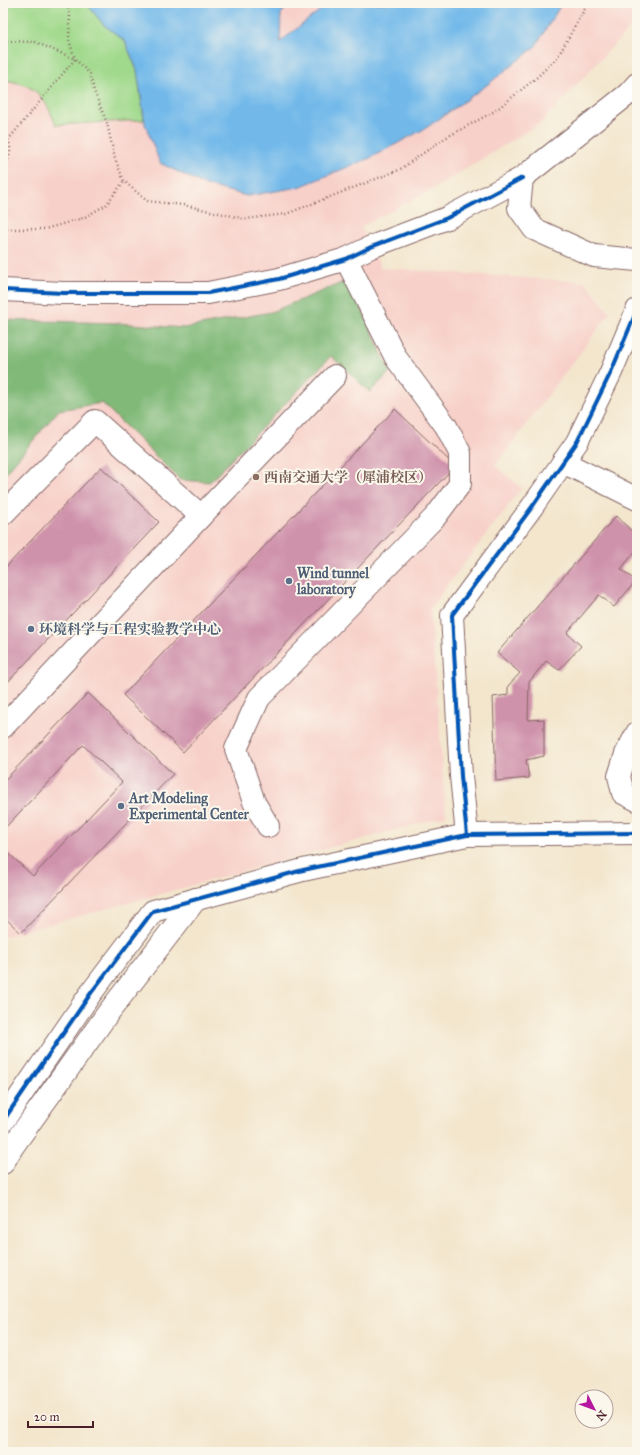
<svg xmlns="http://www.w3.org/2000/svg" width="640" height="1455" font-family="'IM FELL Great Primer','Noto Serif SC',serif">
<style>
.built{fill:#f7d0c9}
.green{fill:#a0d98c;stroke:#757c5c}
.forest{fill:#80b978;stroke:#656c52}
.water{fill:#72b9ea;stroke:#5e6c8a}
.building{fill:#cf92ab}
.lines{fill:none;stroke-linecap:round;stroke-linejoin:round}
.minor-casing{stroke:#856564;stroke-width:24}
.path{stroke:#856564;stroke-width:2.5;stroke-dasharray:1 3;stroke-linecap:butt}
.minor{stroke:#fff;stroke-width:22}
.cycleway-casing{stroke:#fbf7ec;stroke-width:6}
.cycleway{stroke:#0057b8;stroke-width:4}
.education-dot{fill:#8d6e63;stroke:#fbf7ec;stroke-width:1.5}
.service-dot{fill:#5c6f8a;stroke:#fbf7ec;stroke-width:1.5}
.labels{text-anchor:middle;dominant-baseline:central;stroke-width:4;stroke-linejoin:round;paint-order:stroke}
.education-label{font-size:14px;font-weight:bold;fill:#785e54;stroke:#fbf7ec;text-anchor:start}
.service-label{font-size:14px;font-weight:bold;fill:#4e5e75;stroke:#fbf7ec;text-anchor:start}
</style>
<rect width="100%" height="100%" fill="#fbf7ec"/>
<filter id="ink" filterUnits="userSpaceOnUse"><feTurbulence type="fractalNoise" baseFrequency=".025" numOctaves="2"/><feDisplacementMap in="SourceGraphic" scale="8" xChannelSelector="R" yChannelSelector="G"/><feConvolveMatrix kernelMatrix="1 2 1 2 8 2 1 2 1" color-interpolation-filters="sRGB"/></filter>
<filter id="wash" filterUnits="userSpaceOnUse"><feTurbulence type="fractalNoise" baseFrequency=".012" numOctaves="4" result="noise"/><feDisplacementMap in="SourceGraphic" scale="16" xChannelSelector="R" yChannelSelector="G"/><feGaussianBlur stdDeviation="0.9" result="paint"/><feColorMatrix in="noise" values="0 0 0 0 0 0 0 0 0 0 0 0 0 0 0 0 0 1.4 0 .05"/><feComposite in="paint" operator="in"/></filter>
<g filter="url(#wash)">
<rect width="100%" height="100%" fill="#f3e6cd"/>
<path class="built" d="M3 3H637V18L626 32 542 122 438 186 361 227 381 268 585 282 610 313 495 466 522 488 430 608 446 816 3 937Z"/>
<path class="green" d="M3 3H86L104 25 125 41 137 70 144 120 56 125C44 96 36 84 3 80Z"/>
<path class="forest" d="M349 280 390 372 370 392 331 356 210 482 180 480 102 403 59 410 3 476V320L117 323 184 328 271 312Z"/>
<path class="water" d="M86 3H290L281 14 280 42 329 3H562L535 47 487 85 426 128 370 158 299 187 247 196 205 185 160 163 145 124 137 70 125 41 104 25Z"/>
<g id="blocks">
<g class="building">
<path d="M395 409 455 466 183 752 123 695Z"/>
<path d="M101 467 159 522 3 687V570Z"/>
<path d="M616 516 637 536V549L621 569 636 581 614 607 599 595 567 633 581 646 559 670 546 661 529 682 528 720 544 719V756L526 760 529 778 496 781 493 697 508 695V686L520 673 497 653Z"/>
<path d="M88 693 173 774 21 933 3 916V848L33 876 122 782 83 745 3 830V782Z"/>
</g>
</g>
</g>
<g filter="url(#ink)">
<use href="#blocks" fill-opacity="0" stroke="#856564" stroke-width="1"/>
<g class="lines">
<defs>
<g id="minor">
<path d="M637 84 628 94 522 178 519 208 534 229 594 256 637 260"/>
<path d="M3 290 63 293H208L279 279 346 259 371 247 447 218 522 178"/>
<path d="M563 462 637 499"/>
<path d="M3 514 95 421 201 516 3 727"/>
<path d="M201 516 335 376"/>
<path d="M637 733 626 754 619 776 623 793 637 800"/>
<path d="M268 826 254 802 236 749 259 698 436 516 460 484V453L446 426 396 358 346 259"/>
<path d="M467 835 461 776 452 615 532 507 577 442 611 372 637 310"/>
<path d="M3 1121 91 993 153 911 303 870 467 835 637 833"/>
<path d="M3 1163 13 1146 108 1013 196 899"/>
</g>
</defs>
<use href="#minor" class="minor-casing"/>
<g class="path">
<path d="M3 41 35 42 75 59 90 74 94 91 107 123 115 159 124 181 147 201 183 205 246 219 286 214 399 170 445 138 495 111 536 78 557 58 588 3"/>
<path d="M3 133C13 143 12 157 3 167"/>
<path d="M8 140 75 59 69 40 70 14 67 3"/>
<path d="M3 229H45L83 218 106 205 124 181"/>
</g>
<use href="#minor" class="minor"/>
<defs>
<g id="cycleway">
<path d="M3 290 63 293H208L279 279 346 259 371 247 447 218 522 178"/>
<path d="M467 835 461 776 452 615 532 507 577 442 611 372 637 310"/>
<path d="M3 1121 91 993 153 911 303 870 467 835 637 833"/>
</g>
</defs>
<use href="#cycleway" class="cycleway-casing"/>
<use href="#cycleway" class="cycleway"/>
</g>
</g>
<circle class="education-dot" cx="256" cy="477" r="4"/>
<g class="service-dot">
<circle cx="289" cy="581" r="4"/>
<circle cx="31" cy="629" r="4"/>
<circle cx="121" cy="806" r="4"/>
</g>
<g class="labels">
<g class="education-label">
<text x="264" y="477">西南交通大学（犀浦校区）</text>
</g>
<g class="service-label">
<text x="297" y="573">Wind tunnel<tspan x="297" dy="16">laboratory</tspan></text>
<text x="39" y="629">环境科学与工程实验教学中心</text>
<text x="129" y="798">Art Modeling<tspan x="129" dy="16">Experimental Center</tspan></text>
</g>
</g>
<rect width="640" height="1455" fill="none" stroke="#fbf7ec" stroke-width="16"/>
<g transform="translate(594 1409) rotate(132)"><circle r="19" fill="#fbf7ec" stroke="#b4a19f"/>
<path d="M0-3L7 15L0 10L-7 15Z" fill="#b5179e"/>
<text y="-6" font-size="11" font-weight="bold" text-anchor="middle" fill="#4a1f2b">N</text>
</g>
<path d="M28 1421v6h65v-6" fill="none" stroke="#4a1f2b" stroke-width="2"/>
<text x="34" y="1421" font-size="12" fill="#4a1f2b" stroke="#fbf7ec" stroke-width="3" paint-order="stroke">20 m</text>
</svg>
